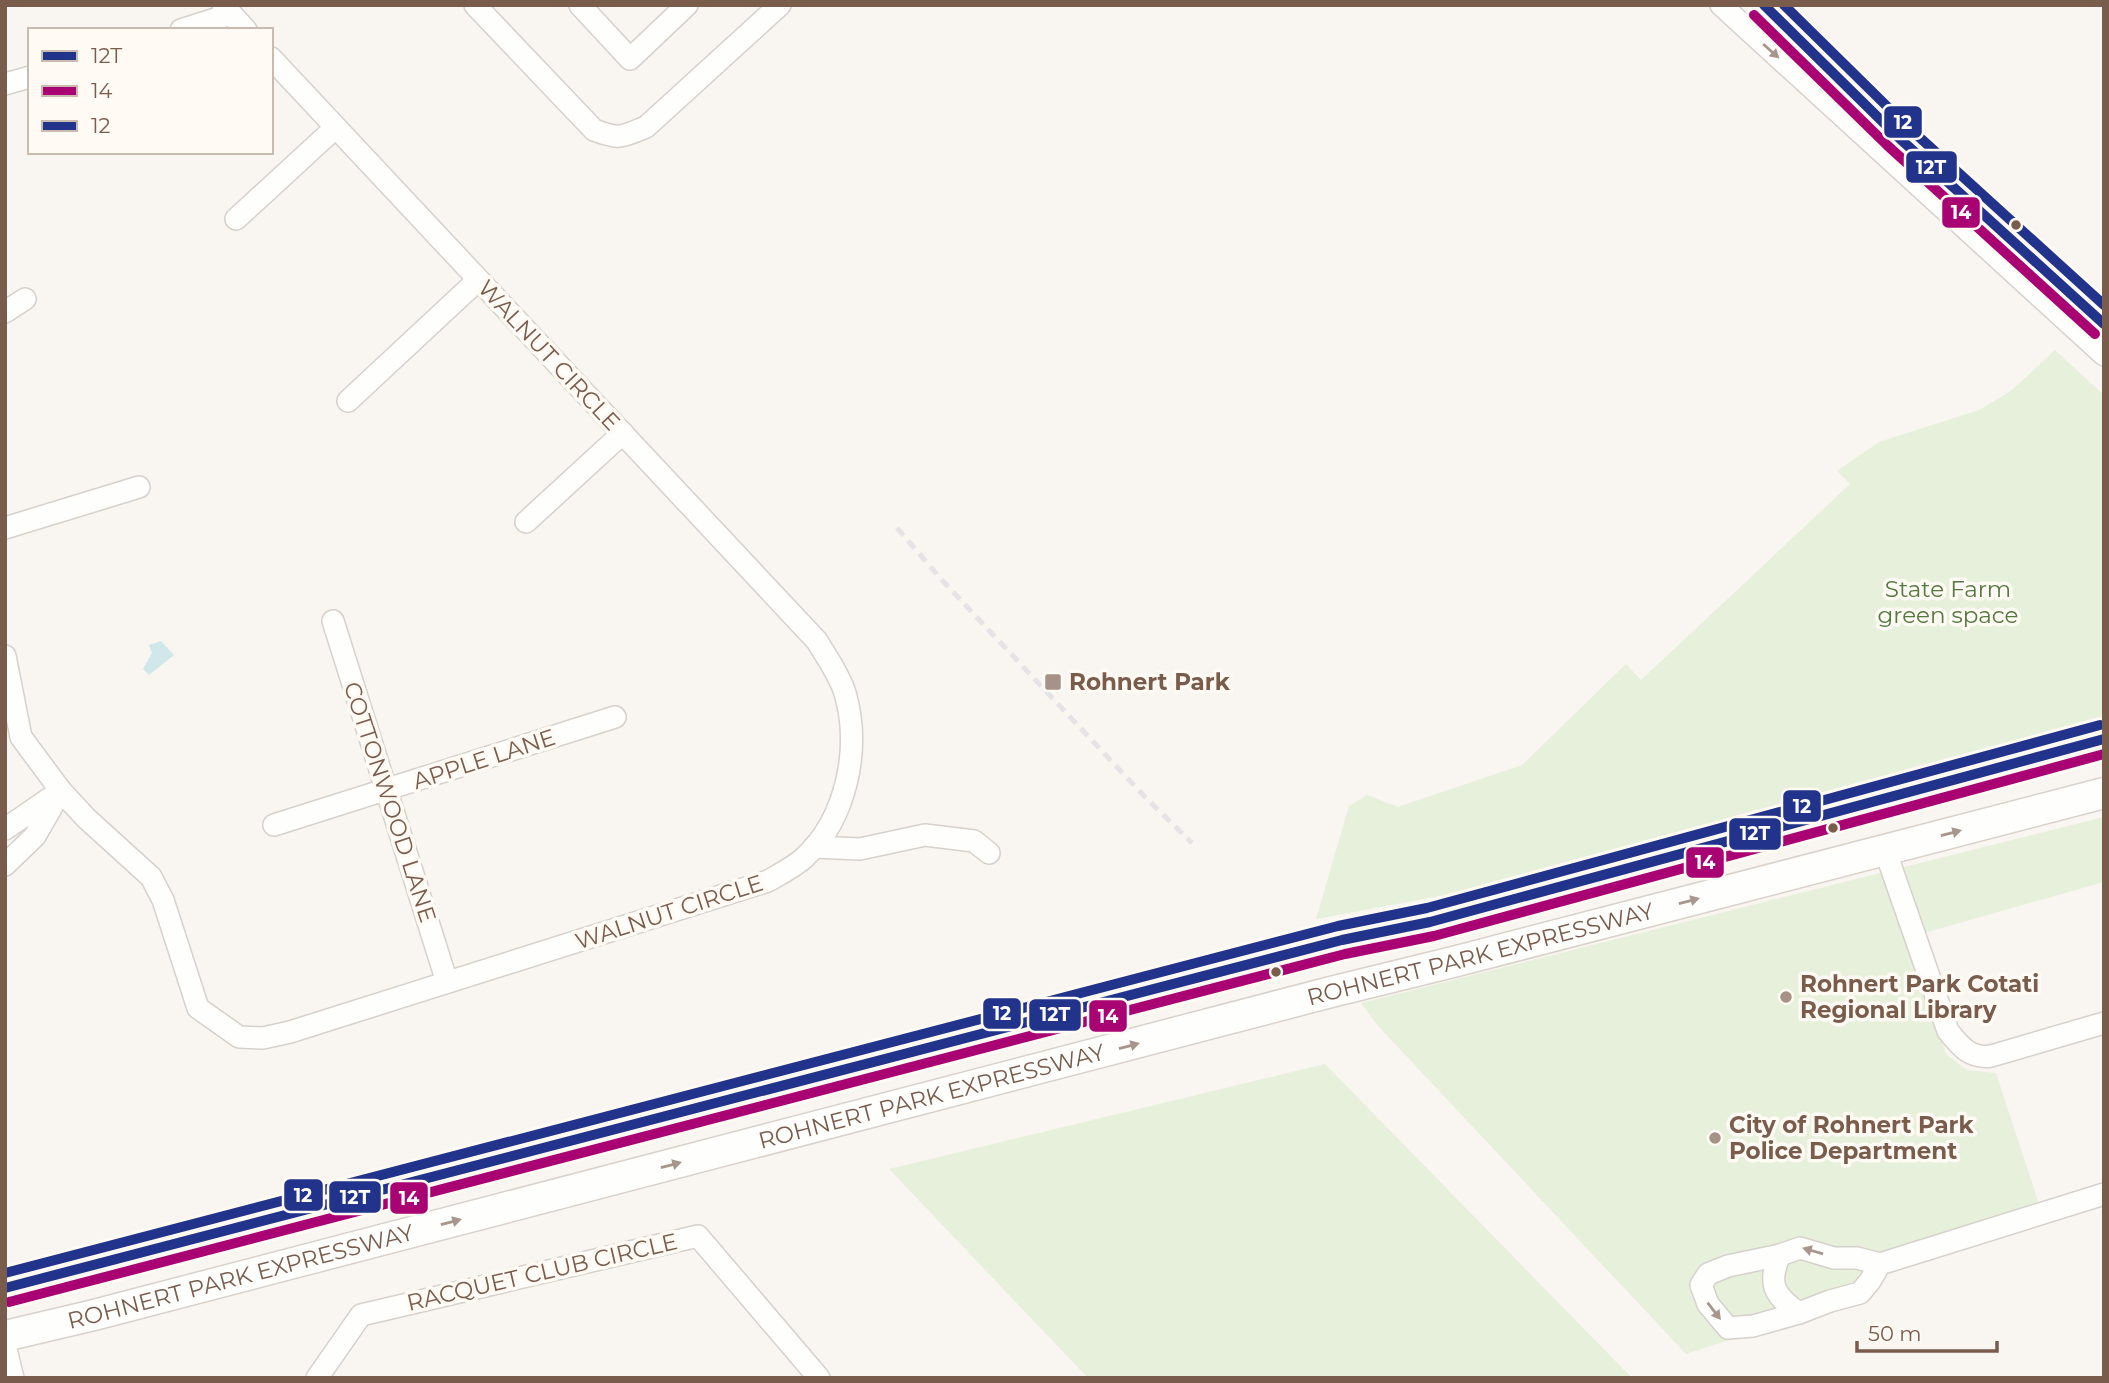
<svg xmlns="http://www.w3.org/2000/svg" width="2109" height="1383" font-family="Montserrat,sans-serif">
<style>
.green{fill:#e7f0db}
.water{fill:#d0e8ea}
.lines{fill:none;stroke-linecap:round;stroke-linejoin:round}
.minor-casing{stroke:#d7d1cb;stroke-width:24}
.secondary-casing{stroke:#d9d2cb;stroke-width:33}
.minor{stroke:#fefefd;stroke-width:21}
.secondary{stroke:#fefefd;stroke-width:30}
.rail{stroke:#e6e3e7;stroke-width:5;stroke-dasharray:10 7;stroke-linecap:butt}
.bus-1-casing{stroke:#fffaf3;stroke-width:16}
.bus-2-casing{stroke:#fffaf3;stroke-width:16}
.bus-3-casing{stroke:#fffaf3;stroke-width:16}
.bus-1{stroke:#21338b;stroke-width:10}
.bus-2{stroke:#a90272;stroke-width:10}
.bus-3{stroke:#21338b;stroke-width:10}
.oneway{fill:#a8958b}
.bus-dot{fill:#7a5c4d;stroke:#fffaf3;stroke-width:2.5}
.poi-dot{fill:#a69286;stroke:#fffaf3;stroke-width:2.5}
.labels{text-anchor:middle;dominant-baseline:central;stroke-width:7;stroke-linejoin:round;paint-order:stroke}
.street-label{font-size:23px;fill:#7a5c4d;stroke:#fffaf3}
.park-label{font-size:23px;fill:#537a41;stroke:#fffaf3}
.poi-label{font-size:23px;font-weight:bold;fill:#7a5c4d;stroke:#fffaf3;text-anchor:start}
.line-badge{stroke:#fffaf3;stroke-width:2.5}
.badge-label{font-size:19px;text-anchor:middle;font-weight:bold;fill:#fff}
</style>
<rect width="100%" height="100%" fill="#f9f5f0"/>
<g class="green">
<path d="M2055 350 2104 395V719L1461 892 1316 919 1349 806 1367 795 1398 807 1522 765 1626 664 1641 680 1850 484 1837 471 1879 442 1979 410 2011 391Z"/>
<path d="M2104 817V882L1910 937 1946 1054 1967 1070 1996 1073 2039 1204 1873 1254 1869 1294 1686 1354 1379 1027 1361 1003Z"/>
<path d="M1325 1064 1632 1378H1088L889 1169Z"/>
</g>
<path class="water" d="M161 641 174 655 149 675 143 669 152 653 149 645Z"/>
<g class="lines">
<defs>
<g id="minor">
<path d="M223 5 246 30"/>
<path d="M475 5 594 130C620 140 621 137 646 127L780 5"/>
<path d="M580 5 630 59 687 5"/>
<path d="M1721 5 2104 355"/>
<path d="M1764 5 1897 136 2104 324"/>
<path d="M181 30 231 14"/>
<path d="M5 84 30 77"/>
<path d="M236 219 335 128"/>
<path d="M5 312 25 299"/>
<path d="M348 401 478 280"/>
<path d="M526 522 623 433"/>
<path d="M5 528 139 487"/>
<path d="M333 621 447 982"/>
<path d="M5 656 21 737 61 791 86 818 151 877 163 900 198 1008 239 1037 263 1038 290 1032 768 881C780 874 794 867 804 858 847 818 861 748 845 693 839 674 827 658 817 641L271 58"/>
<path d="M274 825 615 717"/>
<path d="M5 829 56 794"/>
<path d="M814 847 860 849 925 835 974 841 989 853"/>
<path d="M1885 850 1948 1031C1960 1046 1970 1059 1991 1056L2104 1023"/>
<path d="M5 865 35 836 61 791"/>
<path d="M1780 1255 1728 1266 1708 1274 1701 1285 1708 1304 1728 1328 1753 1326 1799 1313"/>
<path d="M1880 1264 1870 1281 1860 1293 1830 1301 1799 1313C1774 1296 1767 1283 1780 1255L1800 1248 1834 1258H1857L1880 1264 2104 1194"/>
<path d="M5 1345 13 1378"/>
<path d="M317 1378 361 1315 698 1236 819 1378"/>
</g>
<g id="secondary">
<path d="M5 1288 1342 940 1430 922 2104 739"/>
<path id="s1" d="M5 1336 94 1315 1331 992 1457 961 2104 793"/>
</g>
</defs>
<use href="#minor" class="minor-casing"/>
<use href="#secondary" class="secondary-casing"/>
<use href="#minor" class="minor"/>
<use href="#secondary" class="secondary"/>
<path class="rail" d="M897 528 941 579 1144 796 1192 843"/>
<defs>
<g id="bus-1">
<path d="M1764 5 1897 136 2104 324"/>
<path d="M5 1288 1342 940 1430 922 2104 739"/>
</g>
<g id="bus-2">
<path d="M1754 15 1888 146 2095 334"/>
<path d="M9 1302 1345 954 1434 936 2104 754"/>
</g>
<g id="bus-3">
<path d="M1784 5 1907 126 2104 305"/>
<path d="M5 1273 1338 926 1427 908 2100 725"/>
</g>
</defs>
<use href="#bus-1" class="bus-1-casing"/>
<use href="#bus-2" class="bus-2-casing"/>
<use href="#bus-3" class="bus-3-casing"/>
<use href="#bus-1" class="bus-1"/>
<use href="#bus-2" class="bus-2"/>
<use href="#bus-3" class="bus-3"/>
</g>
<defs><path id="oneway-solid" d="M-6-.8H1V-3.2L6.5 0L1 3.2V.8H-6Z" transform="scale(1.75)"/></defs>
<g class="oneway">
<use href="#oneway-solid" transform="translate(1771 51) rotate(42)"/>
<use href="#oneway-solid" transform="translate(1951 833) rotate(-15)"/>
<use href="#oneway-solid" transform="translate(1689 901) rotate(-15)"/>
<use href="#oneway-solid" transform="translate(1129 1046) rotate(-15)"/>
<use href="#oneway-solid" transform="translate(671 1165) rotate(-15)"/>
<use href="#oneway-solid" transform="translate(451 1222) rotate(-15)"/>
<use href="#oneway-solid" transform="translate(1813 1251) rotate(-164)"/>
<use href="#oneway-solid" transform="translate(1714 1311) rotate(52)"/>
</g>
<g class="bus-dot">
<circle cx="2016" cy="225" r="6"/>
<circle cx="1833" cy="828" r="6"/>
<circle cx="1276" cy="972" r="6"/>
</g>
<g class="poi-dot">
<rect x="1044" y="673" width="18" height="18" rx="3.5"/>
<circle cx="1786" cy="997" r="7"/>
<circle cx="1715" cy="1138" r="7"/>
</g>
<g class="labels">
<g class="street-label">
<text transform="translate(549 355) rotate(47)">WALNUT CIRCLE</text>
<text transform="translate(484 759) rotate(-18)">APPLE LANE</text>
<text transform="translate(390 802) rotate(72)">COTTONWOOD LANE</text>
<text transform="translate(669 912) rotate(-18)">WALNUT CIRCLE</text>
<text stroke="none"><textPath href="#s1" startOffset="1524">ROHNERT PARK EXPRESSWAY</textPath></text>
<text stroke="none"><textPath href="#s1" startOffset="957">ROHNERT PARK EXPRESSWAY</textPath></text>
<text transform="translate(542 1272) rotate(-13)">RACQUET CLUB CIRCLE</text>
<text stroke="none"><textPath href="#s1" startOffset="243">ROHNERT PARK EXPRESSWAY</textPath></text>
</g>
<g class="park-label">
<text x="1948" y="589">State Farm<tspan x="1948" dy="26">green space</tspan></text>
</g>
<g class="poi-label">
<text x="1069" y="682">Rohnert Park</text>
<text x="1800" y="984">Rohnert Park Cotati<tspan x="1800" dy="26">Regional Library</tspan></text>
<text x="1729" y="1125">City of Rohnert Park<tspan x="1729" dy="26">Police Department</tspan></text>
</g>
</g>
<g class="line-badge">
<rect x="1883" y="105" width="40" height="34" rx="7" fill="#21338b"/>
<rect x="1905" y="150" width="53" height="34" rx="7" fill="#21338b"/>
<rect x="1941" y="196" width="40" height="33" rx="7" fill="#a90272"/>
<rect x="1782" y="789" width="40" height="34" rx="7" fill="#21338b"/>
<rect x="1728" y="817" width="54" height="34" rx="7" fill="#21338b"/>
<rect x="1685" y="846" width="40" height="33" rx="7" fill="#a90272"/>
<rect x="982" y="997" width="40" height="33" rx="7" fill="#21338b"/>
<rect x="1028" y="998" width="54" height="34" rx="7" fill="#21338b"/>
<rect x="1088" y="999" width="40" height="34" rx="7" fill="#a90272"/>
<rect x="283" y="1178" width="41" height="34" rx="7" fill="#21338b"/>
<rect x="328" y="1180" width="54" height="34" rx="7" fill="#21338b"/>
<rect x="389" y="1181" width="40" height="34" rx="7" fill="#a90272"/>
</g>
<g class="badge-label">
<text x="1903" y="129">12</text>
<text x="1931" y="174">12T</text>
<text x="1961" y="219">14</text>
<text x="1802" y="813">12</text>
<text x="1755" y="840">12T</text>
<text x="1705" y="869">14</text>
<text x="1002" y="1020">12</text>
<text x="1055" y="1021">12T</text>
<text x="1108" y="1023">14</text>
<text x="303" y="1202">12</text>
<text x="355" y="1204">12T</text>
<text x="409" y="1205">14</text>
</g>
<rect width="2109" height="1383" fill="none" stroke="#7a5c4d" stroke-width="14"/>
<rect x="28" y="28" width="245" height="126" fill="#fffaf3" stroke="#cabbb1" stroke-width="2"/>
<rect x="42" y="51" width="35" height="10" fill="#21338b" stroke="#cabbb1" stroke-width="2"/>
<text x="91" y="63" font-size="21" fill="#7a5c4d">12T</text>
<rect x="42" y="86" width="35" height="10" fill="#a90272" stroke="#cabbb1" stroke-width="2"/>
<text x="91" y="98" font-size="21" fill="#7a5c4d">14</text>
<rect x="42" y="121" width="35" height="10" fill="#21338b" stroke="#cabbb1" stroke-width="2"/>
<text x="91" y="133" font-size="21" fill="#7a5c4d">12</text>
<path d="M1857 1341v10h140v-10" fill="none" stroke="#7a5c4d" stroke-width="3.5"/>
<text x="1868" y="1341" font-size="21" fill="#7a5c4d" stroke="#fffaf3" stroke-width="5" paint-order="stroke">50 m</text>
</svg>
